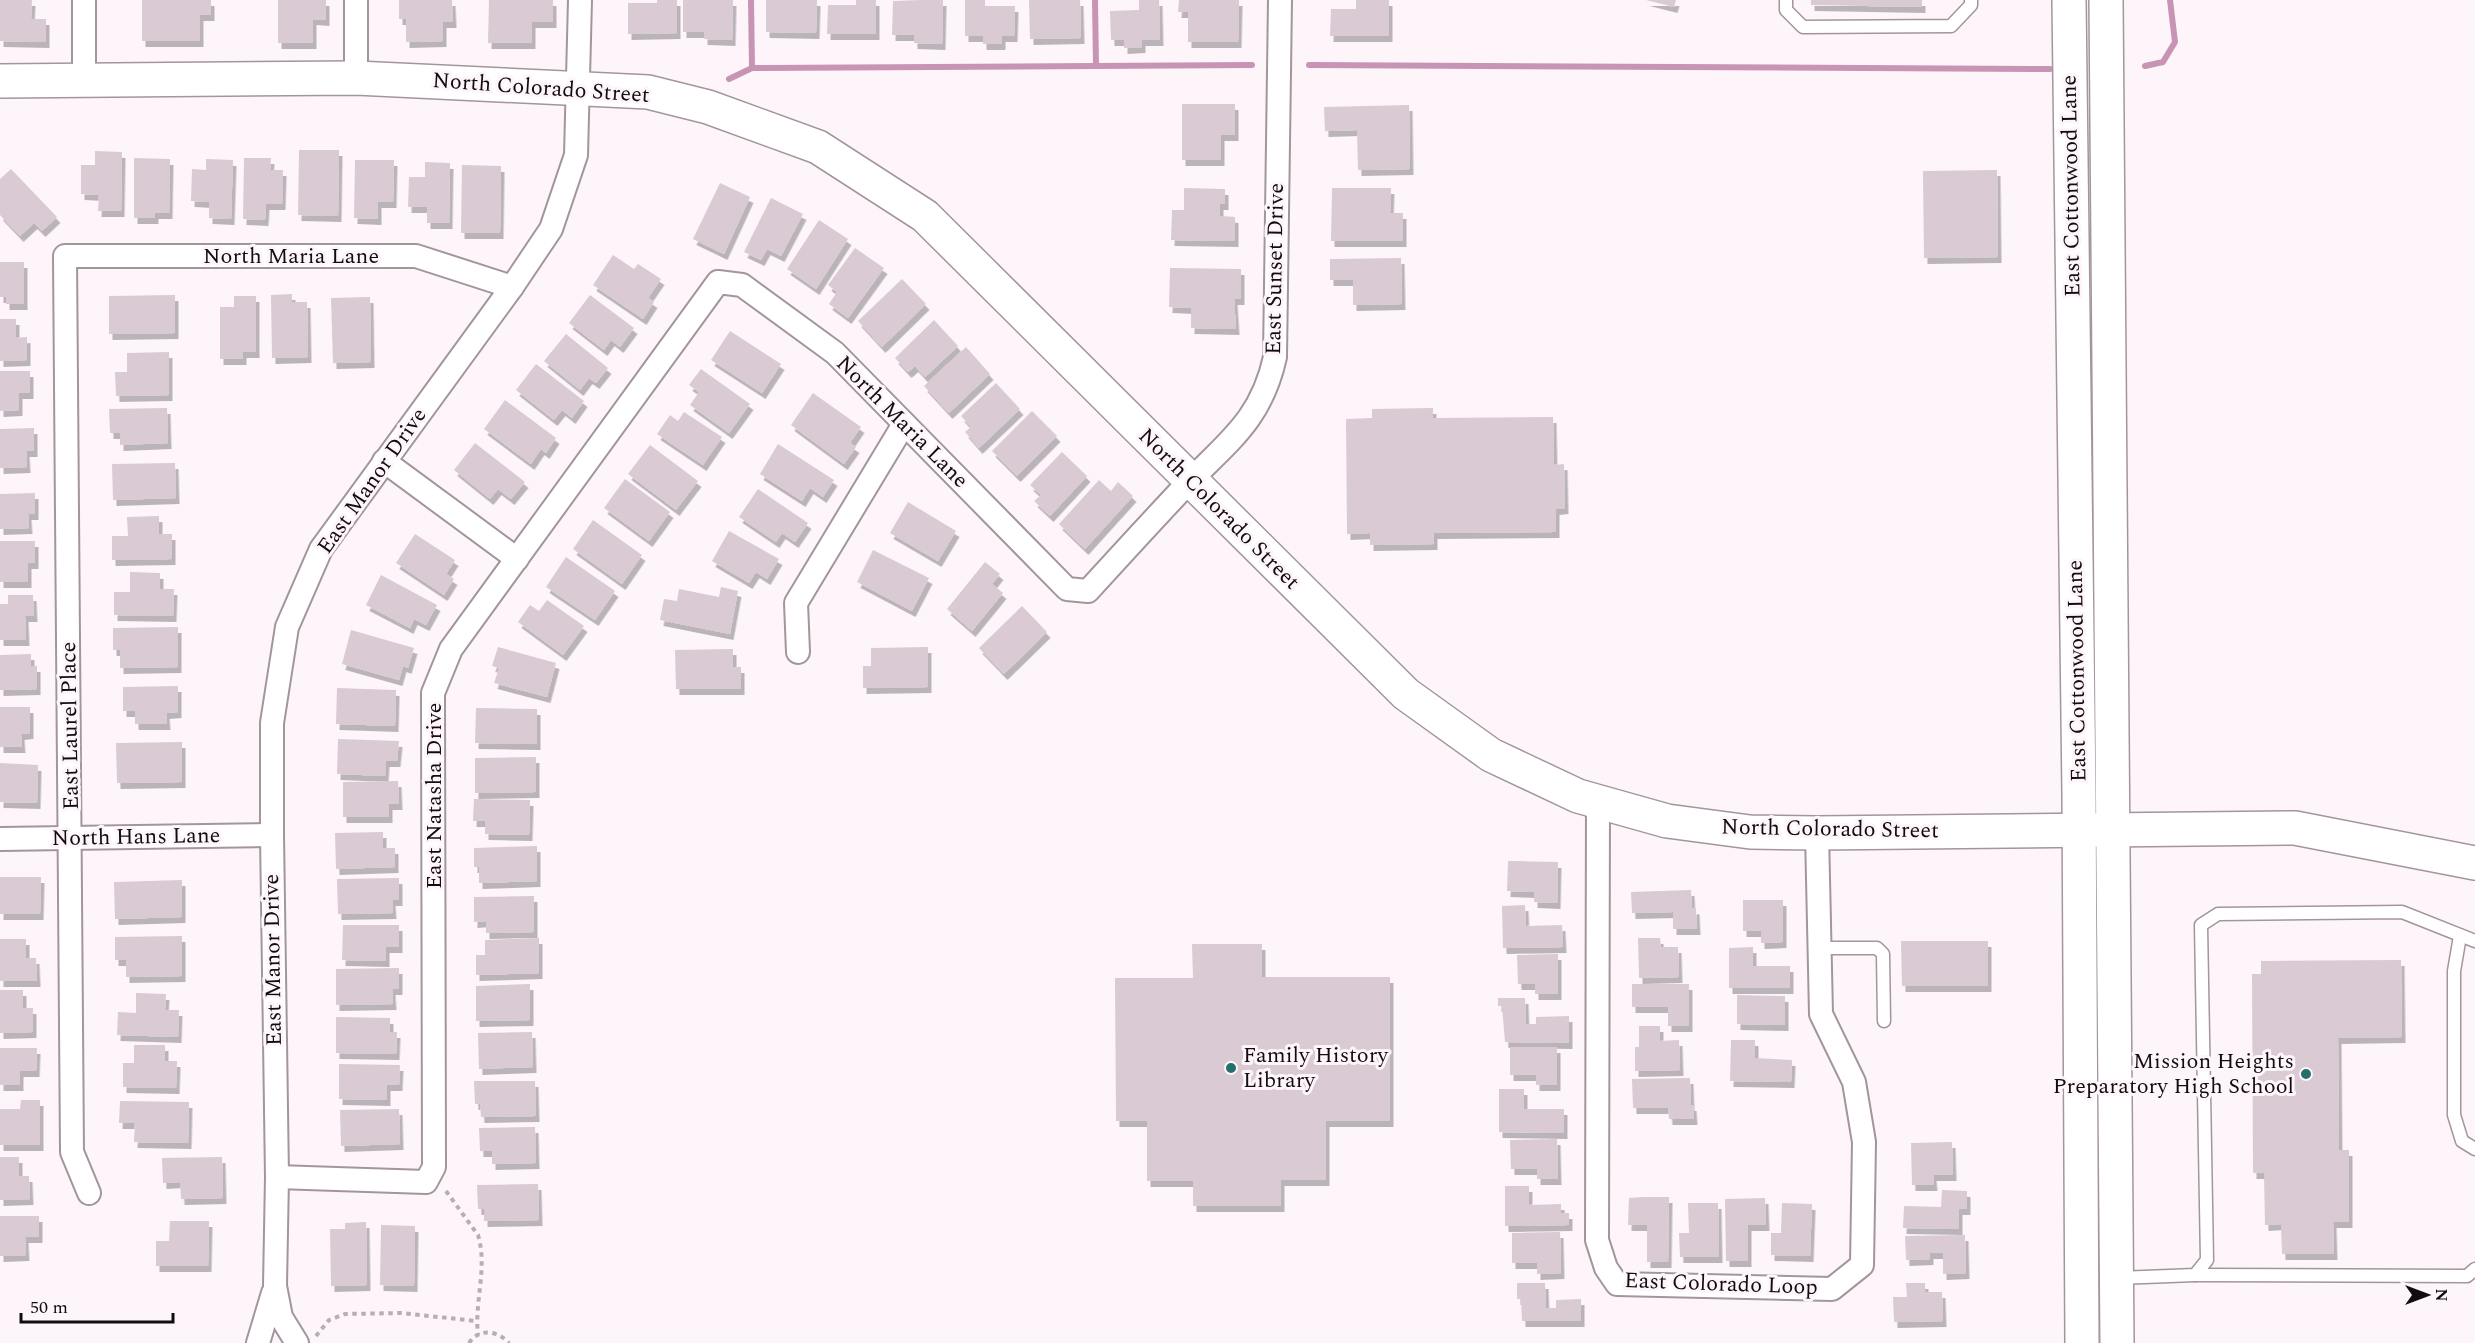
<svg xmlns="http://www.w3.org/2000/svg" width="2475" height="1343" font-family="Spectral,serif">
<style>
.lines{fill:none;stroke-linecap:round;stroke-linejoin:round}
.stream{stroke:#c794b4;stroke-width:6}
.building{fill:#d9cad3;filter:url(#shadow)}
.lane-casing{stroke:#a3959d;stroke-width:15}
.street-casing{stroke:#a3959d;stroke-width:26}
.secondary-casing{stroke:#a3959d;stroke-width:36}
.path{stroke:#b6aeb3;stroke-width:4;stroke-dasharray:4.5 4.5;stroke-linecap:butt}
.lane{stroke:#fff;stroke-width:12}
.street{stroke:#fff;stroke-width:22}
.secondary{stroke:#fff;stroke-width:33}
.poi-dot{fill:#246f6c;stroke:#fef5fb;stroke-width:2}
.labels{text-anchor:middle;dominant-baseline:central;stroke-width:6;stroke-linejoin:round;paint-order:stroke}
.street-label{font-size:22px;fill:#110c0f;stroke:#fef5fb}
.poi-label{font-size:22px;fill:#110c0f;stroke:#fef5fb;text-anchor:start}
</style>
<defs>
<filter id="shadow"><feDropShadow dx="3.5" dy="6" stdDeviation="0" flood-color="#0004"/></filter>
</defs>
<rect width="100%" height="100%" fill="#fef5fb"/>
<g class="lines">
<g class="stream">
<path d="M751 0 752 68"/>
<path d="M1095 0 1096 66"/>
<path d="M1309 65 2050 69"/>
<path d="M2145 66 2163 62 2175 42 2170 0"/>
<path d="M729 79 752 68 1252 65"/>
</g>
</g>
<g class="building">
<path d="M0 0H32L31 19H46V42L0 41Z"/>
<path d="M142 0H211V15H200V41H142Z"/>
<path d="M278 0H326V20L313 19V43H278Z"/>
<path d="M399 0H452L453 22H443V41L406 42V19H399Z"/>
<path d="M489 0H553V22H532V43H488Z"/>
<path d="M657 0H677V33L628 34V3H657Z"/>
<path d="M683 0H733L732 40 704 39V32H683Z"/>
<path d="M766 0H817L816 33 766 32Z"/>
<path d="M856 0H876V34H827L828 5H856Z"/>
<path d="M922 0H943L942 44 914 43V35H892L893 1Z"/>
<path d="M965 0H985V6H1015L1014 36H1002V44H983V36H965Z"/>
<path d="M1029 0H1080L1081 38 1030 39Z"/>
<path d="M1139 0H1159L1160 40H1142V47L1124 48V40H1111L1110 11 1139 10Z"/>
<path d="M1179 0H1239L1238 42H1188V12H1178Z"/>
<path d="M1356 0H1389V36H1330L1331 9H1356Z"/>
<path d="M1646 0H1676L1674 7Z"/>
<path d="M1811 0H1922V7L1811 5Z"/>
<path d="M1182 104H1235V135H1221V160H1182Z"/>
<path d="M1409 105 1410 169 1358 170 1357 130 1325 131 1324 107Z"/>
<path d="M299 150H339L338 216 298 215Z"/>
<path d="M95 151 122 152 121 211H98L99 195 81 194V165H95Z"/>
<path d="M134 158 170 159 169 213H155V218H134Z"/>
<path d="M244 158H271L270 170H283L282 204H266L265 220 243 219Z"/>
<path d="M206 159 233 160 231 219 209 218V202L191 201 192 169 206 170Z"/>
<path d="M355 160H394L393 202H378V219L354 218Z"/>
<path d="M425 162 450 163 449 223H427V207H408L409 177H425Z"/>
<path d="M462 165 501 166 500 233H461Z"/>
<path d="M11 169 57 217 42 231 34 223 20 236 0 215V179Z"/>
<path d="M1997 170 1998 257 1924 258 1923 171Z"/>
<path d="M720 183 750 197 724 254 693 239Z"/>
<path d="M1184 188 1225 189V204H1220V216L1235 217V241L1171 240 1172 210H1184Z"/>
<path d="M1332 188H1391L1390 213H1403V241H1331Z"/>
<path d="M771 198 803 214 781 256 767 249 761 260 744 252Z"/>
<path d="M819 220 848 239 816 289 787 269Z"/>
<path d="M855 248 884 268 848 318 829 304 837 292 828 285Z"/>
<path d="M613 255 634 269 638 264 661 279 648 298 654 302 643 319 593 285Z"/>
<path d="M1401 258 1402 304 1353 305V280H1330V259Z"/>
<path d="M0 262H24V304H6V297H0Z"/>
<path d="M1170 268 1241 269V299H1234L1236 329 1191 328V308L1169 307Z"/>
<path d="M902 279 926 304 882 347 858 321Z"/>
<path d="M292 294V302H307L308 357 272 358 271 295Z"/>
<path d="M175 295V333L109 334V296Z"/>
<path d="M590 295 634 328 620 347 611 340 604 350 569 323Z"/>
<path d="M234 296H256V352H243V359H220V307H234Z"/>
<path d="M370 297 371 362 333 363 331 298Z"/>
<path d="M0 319H16V338L27 337V360L0 361Z"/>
<path d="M934 320 958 346 925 377 915 366 908 372 895 358Z"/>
<path d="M730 331 781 364 762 393 711 360Z"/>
<path d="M566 334 608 368 596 383 589 378 580 390 544 361Z"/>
<path d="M966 347 990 374 949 413 924 386Z"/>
<path d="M169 352V395L116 396 115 372H127V353Z"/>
<path d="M536 364 584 401 572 418 562 410 554 420 516 390Z"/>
<path d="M701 369 750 404 729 433 690 405 699 392 689 385Z"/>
<path d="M0 371H30V393H19V410L0 411Z"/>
<path d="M996 383 1020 409 979 448 965 432 971 427 961 416Z"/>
<path d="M813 393 861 427 850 443 856 447 844 464 791 425Z"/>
<path d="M505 400 556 438 546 453 541 449 531 464 484 429Z"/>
<path d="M167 408 168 443 120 445V433H110L109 409Z"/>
<path d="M1433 408V418L1553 417 1554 465 1564 464 1565 508 1556 509V532L1434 533V544L1370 545V533L1347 534 1346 419 1372 418V409Z"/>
<path d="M1032 411 1057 436 1017 476 992 451Z"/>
<path d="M684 412 722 437 703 465 657 434 670 415 678 421Z"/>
<path d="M34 428V451H26L27 467 0 468V429Z"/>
<path d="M475 443 525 482 511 499 498 489 490 499 454 470Z"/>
<path d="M778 444 834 480 823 497 810 488 802 501 760 474Z"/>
<path d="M650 445 698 481 676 510 628 474Z"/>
<path d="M1062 452 1087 476 1050 516 1034 501 1041 495 1030 485Z"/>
<path d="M175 463 176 498 113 500 112 464Z"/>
<path d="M625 479 670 512 649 541 604 508Z"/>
<path d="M1099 480 1111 491 1118 482 1133 496 1085 549 1059 524Z"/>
<path d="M758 489 808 523 795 542 782 533 776 542 739 517Z"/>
<path d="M35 493V514H28L29 528 0 529V494Z"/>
<path d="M908 502 956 531 938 561 890 533Z"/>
<path d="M159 516V534H172V559L112 560V536H128L127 517Z"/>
<path d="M593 520 642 555 622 584 573 549Z"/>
<path d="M729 531 779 559 767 579 756 572 749 583 712 561Z"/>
<path d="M415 534 455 560 446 574 454 579 444 595 396 563Z"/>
<path d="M0 541H35V563H28V582H0Z"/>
<path d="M873 550 929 578 912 611 857 582Z"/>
<path d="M566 557 615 591 595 620 546 587Z"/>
<path d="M985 562 1000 574 992 584 1003 593 972 631 947 609Z"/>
<path d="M130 572 160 573V589H174L173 616 114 615V592H130Z"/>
<path d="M381 575 437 605 426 625 414 619 410 628 366 605Z"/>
<path d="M721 587 738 591 730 634 660 620 664 599 677 601 679 589 719 597Z"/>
<path d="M8 595H33L34 616H25L26 640H0V604H8Z"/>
<path d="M547 600 584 626 563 655 518 622 530 605 539 611Z"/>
<path d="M1022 606 1047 632 1004 674 979 648Z"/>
<path d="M178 627V667L120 668V650H113V628Z"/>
<path d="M351 630 414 648 408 668 403 666 399 680 342 664Z"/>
<path d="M498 647 556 663 547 697 494 683 499 668 492 666Z"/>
<path d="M928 647V687L863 688V666H871V648Z"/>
<path d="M733 649V667H741V689H676L675 650Z"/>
<path d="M31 654V666H37V689L0 690V655Z"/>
<path d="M178 686V712L166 713 167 724H135V711H123V687Z"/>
<path d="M337 688 396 690 395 726 336 724Z"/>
<path d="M0 707H30V733L21 734 22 747H0Z"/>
<path d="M476 708 537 709V744L475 743Z"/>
<path d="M338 739 399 741 397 761H386L385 776 337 774Z"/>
<path d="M182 742V782L117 783 116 743Z"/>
<path d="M536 757V792L475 793V758Z"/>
<path d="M0 763 38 765 37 803 0 802Z"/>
<path d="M398 781 399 804H389V817H343V782Z"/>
<path d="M474 799 530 800 529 835 485 834V821H473Z"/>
<path d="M383 832V848H395V867L336 869 335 833Z"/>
<path d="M537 846V881L479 883V867H474V848Z"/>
<path d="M1508 861 1558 862 1557 903 1534 902V892L1507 891Z"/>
<path d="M0 877H41L40 914H0Z"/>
<path d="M399 878V900H392L393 913 338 914 337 879Z"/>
<path d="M182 880V917L115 919 114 882Z"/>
<path d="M1691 890 1692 909 1696 908 1697 929H1673V912L1632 913 1631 892Z"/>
<path d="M534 896V932L486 933V921L474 922V897Z"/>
<path d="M1743 900H1783V942L1761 943V931H1743Z"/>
<path d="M1525 905 1526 926 1562 925 1563 947 1503 948 1502 906Z"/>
<path d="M343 925H399V947H386V961L342 960Z"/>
<path d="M182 936V976L126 977V960H115V937Z"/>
<path d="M539 938V973L476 975V955H485V940Z"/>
<path d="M1638 938H1660L1661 947H1678L1679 977 1639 978Z"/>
<path d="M0 939H26V958H36L37 981H0Z"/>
<path d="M1901 941H1988V986H1902Z"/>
<path d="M1192 944H1262V977H1390V1121H1326V1180H1281V1206H1193V1181H1147V1121H1116L1115 978H1193Z"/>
<path d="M1753 947V966H1790V988H1729V948Z"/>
<path d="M1558 954V994H1535V984H1518L1517 955Z"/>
<path d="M2401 960 2402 1037 2338 1038 2339 1150H2349V1222H2333L2334 1254H2282L2281 1224 2265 1225 2264 1173H2253L2252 974H2261V961Z"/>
<path d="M399 968V989H392L393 1004 336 1005V969Z"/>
<path d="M530 984V1020L476 1021V986Z"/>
<path d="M1632 984H1689V1026H1668V1007H1632Z"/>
<path d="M0 990H23V1008H33V1032L0 1033Z"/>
<path d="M136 993 166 994 165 1010H179L178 1037 117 1035 118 1012 136 1013Z"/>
<path d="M1737 995 1785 996V1025L1737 1024Z"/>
<path d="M1498 998H1525L1526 1024H1536V1017L1569 1016V1043L1505 1042 1502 1006H1498Z"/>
<path d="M336 1017 390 1018V1032H397L396 1054 336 1053Z"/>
<path d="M1639 1026H1660V1041L1679 1040 1680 1070 1635 1071V1047H1639Z"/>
<path d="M532 1032 533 1067 479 1069 478 1033Z"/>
<path d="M1731 1040H1755V1058L1792 1060 1791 1082 1730 1081Z"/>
<path d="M134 1045H165V1061H177L176 1088 123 1087V1063H134Z"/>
<path d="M1510 1047H1557V1085H1536V1075H1510Z"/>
<path d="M0 1048H37L36 1071H20V1085H0Z"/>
<path d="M339 1064 400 1065 399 1085H387V1100L339 1099Z"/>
<path d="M1690 1078 1691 1105H1693L1694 1119H1669L1668 1108H1633L1632 1079Z"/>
<path d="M474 1081H535L536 1116 481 1117 480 1104H475Z"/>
<path d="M1499 1089H1524V1109H1564V1133L1499 1132Z"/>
<path d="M21 1100H40V1145H0V1109H20Z"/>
<path d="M120 1101 189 1102 188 1143 134 1142 135 1123H119Z"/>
<path d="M399 1109 400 1144 341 1146 340 1110Z"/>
<path d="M535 1127 536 1163 492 1164V1151H480L479 1128Z"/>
<path d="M1557 1139 1558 1179H1537V1169H1511L1510 1140Z"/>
<path d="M1952 1142 1953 1175H1933L1934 1185H1912L1911 1143Z"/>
<path d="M0 1157H19V1176H29L30 1199 0 1200Z"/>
<path d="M222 1157 223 1198 181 1199 180 1182 163 1183 162 1158Z"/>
<path d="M538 1184 539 1220 484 1221V1209H478L477 1185Z"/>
<path d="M1505 1186H1529V1205L1561 1204V1213H1569V1225L1505 1226Z"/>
<path d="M1942 1190 1967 1191V1209H1959V1229L1903 1228 1904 1206 1941 1207Z"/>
<path d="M1644 1197H1669L1668 1262H1647V1225H1628L1629 1198Z"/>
<path d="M1765 1198 1766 1225H1748V1261H1726L1725 1199Z"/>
<path d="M1688 1203H1718L1719 1257H1680L1679 1233H1689Z"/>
<path d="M1782 1203 1812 1204 1810 1256 1771 1255V1233H1781Z"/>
<path d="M0 1216H39V1237H25L26 1255 0 1256Z"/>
<path d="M170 1221H209L208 1266H156V1241H169Z"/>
<path d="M366 1222 367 1285 331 1286 330 1229H345V1223Z"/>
<path d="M381 1225 415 1226 414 1286 380 1285Z"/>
<path d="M1560 1232 1561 1273 1537 1274V1263H1512V1233Z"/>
<path d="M1965 1235 1966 1273 1943 1274V1253H1930V1259L1906 1260 1905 1236Z"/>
<path d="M1517 1283H1545L1546 1308H1556V1300L1581 1299V1321H1522L1521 1299H1517Z"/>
<path d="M1906 1283H1925V1292H1942L1943 1321 1894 1322 1893 1297H1907Z"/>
</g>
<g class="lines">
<defs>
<g id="lane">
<path d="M1786 0V10L1803 27 1951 26 1971 5V0"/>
<path d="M2460 936 2454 971V1115L2462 1141 2475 1149"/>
<path d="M1820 948H1877L1883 954 1884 1021"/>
<path d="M2195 1275 2467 1276 2475 1269"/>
<path d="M2118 1278 2195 1275 2207 1260 2201 925 2218 914 2402 912 2475 941"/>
</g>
<g id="street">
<path d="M356 78V0"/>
<path d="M84 81V0"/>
<path d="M384 461 517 559"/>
<path d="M798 652 796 603 904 424"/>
<path d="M1598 801 1597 1240 1606 1268 1617 1284 1832 1289 1862 1265 1864 1142 1854 1082 1821 1014 1817 833"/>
<path d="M0 839 272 835"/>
<path d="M277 1177 426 1182 434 1167 433 693 451 649 718 282 742 285 835 353 1067 589 1088 591C1120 556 1152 521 1185 486 1227 442 1261 421 1275 357L1280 0"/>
<path d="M89 1193 72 1152 65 256H416L512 287"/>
<path d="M258 1343 273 1293"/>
<path d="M297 1343 281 1317 275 1286 277 1177 272 835V723L287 627 321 549 512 287 551 229 576 155 580 0"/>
</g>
<g id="secondary">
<path d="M2069 0 2079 795 2082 1343"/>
<path d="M2106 0 2117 1343"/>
<path d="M0 81 356 78 648 92 708 107 818 147 925 216 1406 694 1491 755 1578 796 1667 821 1750 832 1817 833 2295 828 2475 863"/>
</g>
</defs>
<use href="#lane" class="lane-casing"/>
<use href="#street" class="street-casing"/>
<use href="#secondary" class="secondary-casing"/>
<g class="path">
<path d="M446 1191 478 1235C488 1268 474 1302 478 1335"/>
<path d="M316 1336 329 1320 345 1314 401 1313 476 1321"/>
<path d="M469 1343C479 1328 497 1330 509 1343"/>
</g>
<use href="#lane" class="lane"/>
<use href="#street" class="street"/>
<use href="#secondary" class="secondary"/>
</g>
<g class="poi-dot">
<circle cx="1231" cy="1068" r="6"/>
<circle cx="2306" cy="1074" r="6"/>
</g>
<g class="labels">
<g class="street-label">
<text transform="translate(541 88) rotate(4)">North Colorado Street</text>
<text transform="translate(2071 186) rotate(-91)">East Cottonwood Lane</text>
<text x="291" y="256">North Maria Lane</text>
<text transform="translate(1275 269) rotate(-89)">East Sunset Drive</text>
<text transform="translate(902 422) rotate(45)">North Maria Lane</text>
<text transform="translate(372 481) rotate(-55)">East Manor Drive</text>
<text transform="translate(1219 509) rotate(45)">North Colorado Street</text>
<text transform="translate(2077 671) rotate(-91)">East Cottonwood Lane</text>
<text transform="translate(70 726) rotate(-91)">East Laurel Place</text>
<text transform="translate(434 796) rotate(-90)">East Natasha Drive</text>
<text transform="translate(1830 829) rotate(1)">North Colorado Street</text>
<text transform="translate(136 837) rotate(-1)">North Hans Lane</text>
<text transform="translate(273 960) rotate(-91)">East Manor Drive</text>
<text transform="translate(1721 1284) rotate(2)">East Colorado Loop</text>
</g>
<g class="poi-label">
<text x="1243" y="1055">Family History<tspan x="1243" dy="25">Library</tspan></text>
<text x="2294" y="1061" text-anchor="end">Mission Heights<tspan x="2294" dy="25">Preparatory High School</tspan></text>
</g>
</g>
<g transform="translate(2427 1295) rotate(90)" stroke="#fef5fb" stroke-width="4.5" paint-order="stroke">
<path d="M0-4.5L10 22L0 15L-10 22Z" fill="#110c0f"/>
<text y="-9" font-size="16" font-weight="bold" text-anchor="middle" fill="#110c0f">N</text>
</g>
<path d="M21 1313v9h152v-9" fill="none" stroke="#110c0f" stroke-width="3"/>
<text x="30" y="1313" font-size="18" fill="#110c0f" stroke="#fef5fb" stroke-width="4.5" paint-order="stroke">50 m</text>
</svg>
